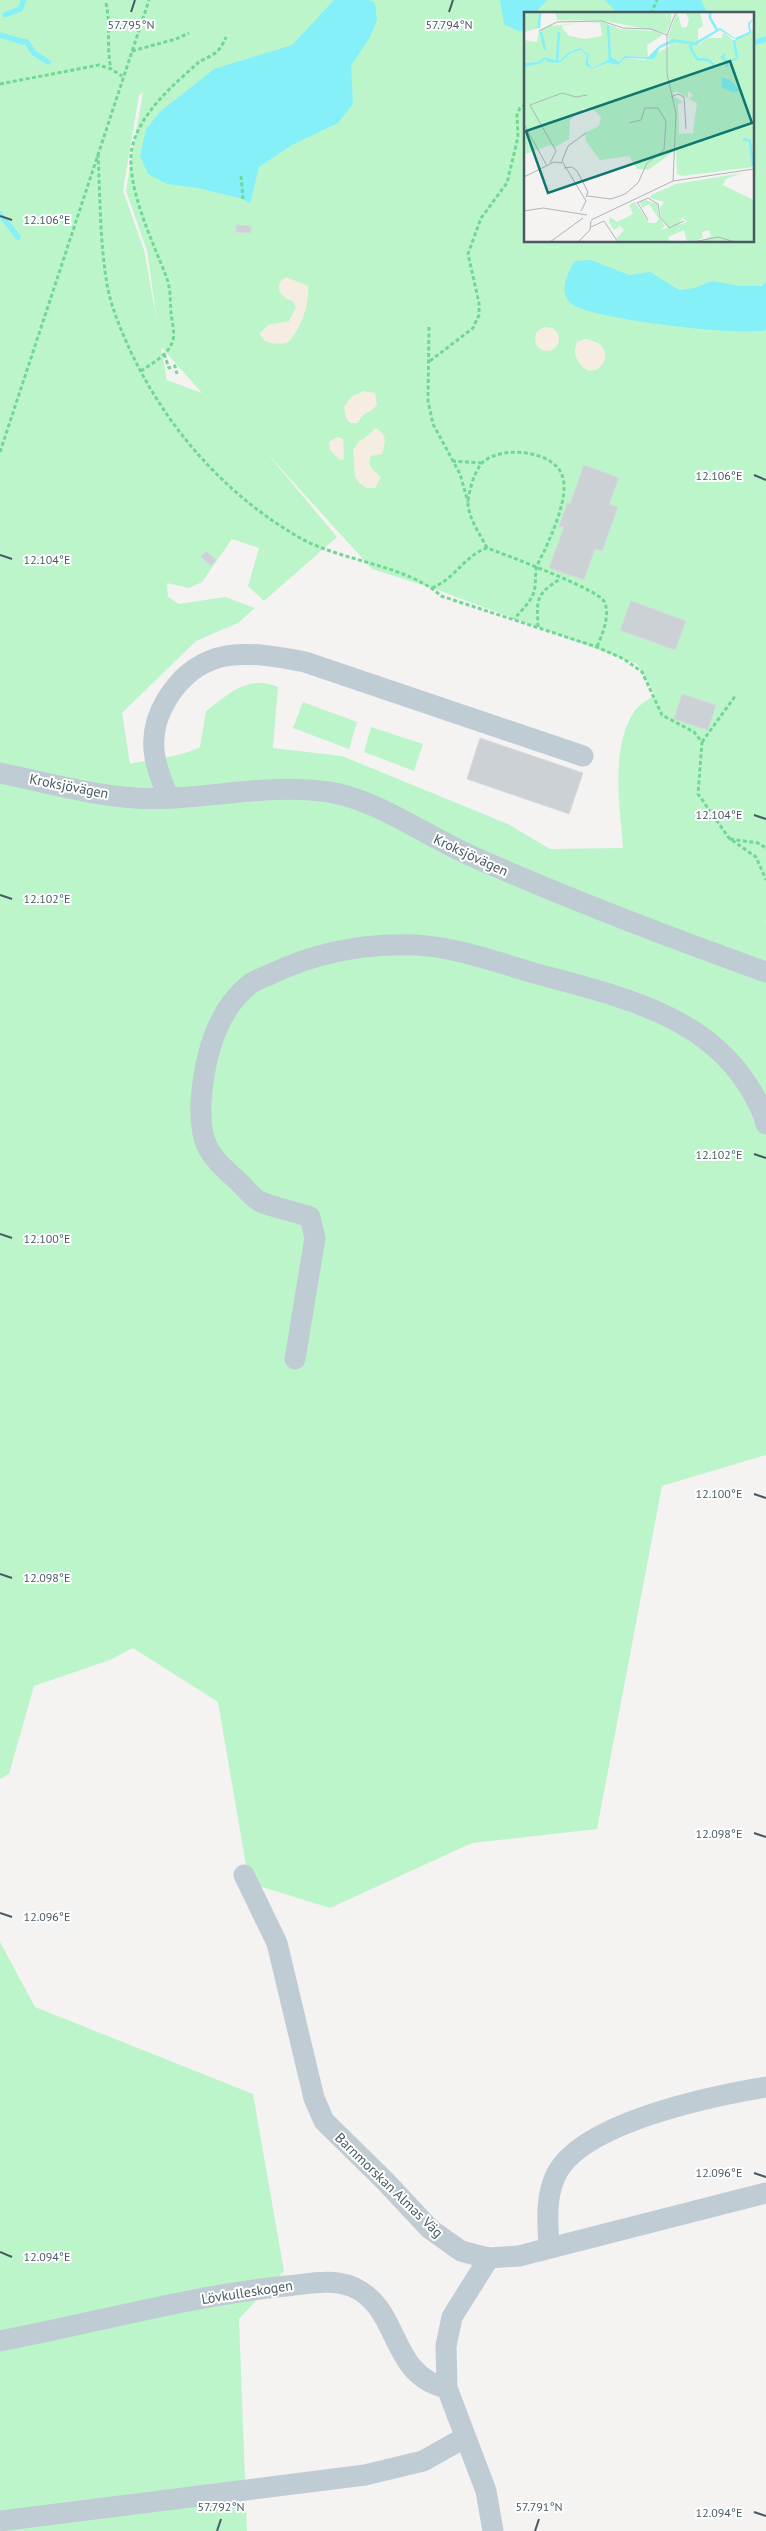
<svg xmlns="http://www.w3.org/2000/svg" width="766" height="2531" font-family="'PT Sans',sans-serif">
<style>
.green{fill:#bdf5cb;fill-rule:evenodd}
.sand{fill:#f6ede2}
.water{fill:#85f0f7}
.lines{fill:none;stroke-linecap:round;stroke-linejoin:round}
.stream{stroke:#85f0f7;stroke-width:5.5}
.building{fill:#cbd1d5;stroke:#d6d9de}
.path{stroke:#70d895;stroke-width:3;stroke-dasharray:4 2.5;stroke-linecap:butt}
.minor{stroke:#bfccd3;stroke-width:21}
.ticks{fill:none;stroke:#475a62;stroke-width:2}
.labels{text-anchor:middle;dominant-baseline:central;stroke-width:4;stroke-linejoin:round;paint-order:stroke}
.street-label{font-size:14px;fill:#475a62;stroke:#fff}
.inset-river{fill:none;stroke:#85f0f7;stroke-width:2.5}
.inset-road{fill:none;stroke:#afb5b8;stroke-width:1}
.view{fill:#0f766e;fill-opacity:0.15;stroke:#0f766e;stroke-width:2.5}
.inset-edge{fill:none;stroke:#475a62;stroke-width:2.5}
.ticks-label{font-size:12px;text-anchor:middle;fill:#475a62;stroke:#fff;stroke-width:4;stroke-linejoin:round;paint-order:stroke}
</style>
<rect width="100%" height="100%" fill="#f5f2f2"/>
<g class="green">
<path d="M0 0H766V922L764 920 766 923V1455L662 1486 597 1829 472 1843 330 1908 249 1883 218 1702 133 1648 110 1660 34 1686 9 1774 0 1779ZM525 14H752V241H525ZM143 92 126 191 147 251 157 321 144 250 123 191 139 95ZM161 348H162L202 393 167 380ZM266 452 372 569 432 588 637 664 655 695C648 700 638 705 634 712 610 748 620 807 623 848L550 849 508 824 342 756 273 748 278 687C247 674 229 694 206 711L200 747C178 758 154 758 130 764L122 713 196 641 238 623 255 608 225 597 179 604 168 597 167 583 189 588 202 582 232 539 259 548 248 586 264 601 337 537Z"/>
<path d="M303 702 357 722 349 749 293 728Z"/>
<path d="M371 727 423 744 414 771 364 752Z"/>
<path d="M0 1942 35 2007 253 2094 284 2271 239 2319 247 2531H0Z"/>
</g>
<g class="sand">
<path d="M286 277 308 286C310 304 300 332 287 343 275 344 263 345 260 333L268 325 289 321 296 307 293 301C281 298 272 285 286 277Z"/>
<circle cx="547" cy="339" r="12"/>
<path d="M584 339C624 343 598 387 580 364 574 356 574 350 577 342Z"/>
<path d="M363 391 375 393 377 405 372 410 364 414 357 423H350L346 418 344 407 351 397Z"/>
<path d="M376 428C387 435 386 442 382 454L371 456C366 466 374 471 381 477L375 488H367L359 483 355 476 353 450 360 440 364 439Z"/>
<path d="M337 437 343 439 344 459 340 460 330 450 329 442Z"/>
</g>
<g class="water">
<path d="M334 0H370L375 3 377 20 370 37 351 66 353 104 338 123 292 145 259 167 250 204 243 199 198 188 167 184 148 174 140 156 146 129 161 111 214 69 292 45Z"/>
<path d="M500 0H547L534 14H525V26L520 32 504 24Z"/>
<path d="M605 0H701L708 14H618Z"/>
<path d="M591 260 629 275 650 272 679 290 694 288 712 281 740 286H762L766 281V330C741 337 594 319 573 305 557 294 567 273 575 261Z"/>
</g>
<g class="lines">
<g class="stream">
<path d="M5 15 20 9 24 0"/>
<path d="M0 35 23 42 26 41 34 53 48 62"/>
<path d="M752 43 766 39"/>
<path d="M0 214 18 237"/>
</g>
</g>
<g class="building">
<path d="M236 225 251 226V233L236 232Z"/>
<path d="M584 465 619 478 609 504 618 507 602 551 595 549 584 580 549 568 564 527 559 526 567 503 570 504Z"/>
<path d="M206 551 216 560 211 566 201 557Z"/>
<path d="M631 601 686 621 675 650 620 630Z"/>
<path d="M682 694 716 705 708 730 674 719Z"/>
<path d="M480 738 583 773 569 814 467 779Z"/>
</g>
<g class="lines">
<g class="path">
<path d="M106 3C111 25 106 46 111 69"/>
<path d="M651 14 657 0"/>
<path d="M132 51 176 39 189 33"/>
<path d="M0 84 99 65 111 69 122 76"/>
<path d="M98 154C100 195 100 238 106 278 109 302 120 328 130 350 167 429 226 496 302 539 342 561 409 566 441 596L597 647 624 659 642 672 662 715 694 732 702 742 698 794 729 838 756 857 766 880"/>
<path d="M241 176 243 199"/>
<path d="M429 327 428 401 433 424 460 474 468 502"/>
<path d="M164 354 169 368 175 366 177 374"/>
<path d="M430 361 473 328 479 315V303L468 254 481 218 507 183 518 137 517 115 520 108 525 105"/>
<path d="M141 371C152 363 169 355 173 340 175 332 172 322 171 313 170 301 171 288 166 276 153 242 125 185 132 148 139 114 174 84 199 62 203 59 208 58 212 55 219 52 223 44 226 37"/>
<path d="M0 452 149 0"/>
<path d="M452 461 482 463"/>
<path d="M487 548C480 534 468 518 468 502 469 491 474 472 482 463 500 445 553 450 562 475 570 496 552 533 544 552 541 557 538 563 536 569 535 577 536 585 534 592 530 603 521 611 514 619"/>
<path d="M432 588C456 578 465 555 487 548 506 555 594 588 603 600 612 611 602 637 596 648"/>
<path d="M538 627C537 599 535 595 560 579"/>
<path d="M702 742 736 695"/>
<path d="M730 839 758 843 766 848"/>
</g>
<g class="minor">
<path d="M0 773C44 782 90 795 135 798 200 802 264 782 329 792 379 800 429 838 476 858 571 900 668 937 766 972"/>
<path d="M168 797C163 784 157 770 155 757 151 736 156 717 167 699 201 644 248 651 305 662L583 756"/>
<path d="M295 1359 315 1238 310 1217C296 1212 271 1207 259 1201 252 1197 245 1188 239 1182 209 1155 199 1145 201 1102 204 1061 215 1012 249 985 255 980 265 977 273 973 318 952 366 943 416 945 455 947 496 962 534 973 613 995 703 1012 749 1087 756 1098 763 1111 766 1124"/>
<path d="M244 1875 277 1943 314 2098 324 2121 385 2181 430 2229 461 2251 476 2255 489 2258 519 2256 766 2193"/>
<path d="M549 2248C548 2224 545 2200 555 2177 578 2123 712 2096 766 2087"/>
<path d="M489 2258 452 2317 446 2346 447 2388 486 2491 493 2531"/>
<path d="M0 2341C95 2323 189 2296 286 2286 307 2284 333 2278 353 2287 402 2309 388 2375 447 2388"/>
<path d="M0 2521 365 2475 423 2461 464 2438"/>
</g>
</g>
<path class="ticks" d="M131 12 135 0M449 12 453 0M0 216 12 220M754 475 766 480M0 555 12 559M754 815 766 819M0 895 12 899M754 1154 766 1158M0 1234 12 1238M754 1494 766 1498M0 1574 12 1578M754 1833 766 1837M0 1913 12 1917M754 2173 766 2177M0 2252 12 2257M754 2512 766 2516M217 2531 221 2519M535 2531 539 2519"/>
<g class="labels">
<g class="street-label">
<text transform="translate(69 786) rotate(11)">Kroksjövägen</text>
<text transform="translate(471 855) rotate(25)">Kroksjövägen</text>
<text transform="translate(389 2185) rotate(44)">Barnmorskan Almas Väg</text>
<text transform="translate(247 2292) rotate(-9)">Lövkulleskogen</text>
</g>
</g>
<g transform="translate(524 12)">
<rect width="230" height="230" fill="#f5f2f2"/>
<path d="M0 0H14L16 16 0 20ZM31 0H141L144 11 142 0H147V10L142 21 82 9 33 8ZM153 0 158 16 163 15 165 6 161 1 176 0 179 14 174 17V33L184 26H198L199 20 210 29 230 17V155L158 164 153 162 152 138 124 158 113 157 105 144 76 148 62 129 61 121 75 114 77 105 71 99 60 96 46 108 45 127 31 135 26 133 2 142 0 55 21 47 35 51 47 41 57 38 63 43 61 53 68 57 83 51 94 53 101 46 120 48 146 34 144 24ZM152 79 164 86V79L169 83 165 87 173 91 169 121 155 122 154 92 159 90 151 85 149 81ZM79 10 96 17 131 19 139 23 123 33 124 45 99 44 95 50H80L68 56 64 50 65 42 56 36 45 40 35 49 20 45 14 50 0 51V28L13 30 15 19 23 14ZM76 11 78 24 61 27 45 24 38 16 40 12ZM218 161 202 167 199 173 230 188V230H174L187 224 185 218 178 220 179 226 167 230H163L160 218 144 225 146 230H95L93 226 100 218 96 214 90 218 85 210 86 205 93 210 109 202 105 193 111 190 125 211H132L135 207 125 192 118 196 116 190 122 188 133 192 135 204 141 214 136 218 160 211 163 209 158 206 155 212 145 216 137 205 136 196 140 190 126 186 127 183 152 172Z" fill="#bdf5cb" fill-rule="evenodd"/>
<path d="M230 6 226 12 227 21 213 28 196 18 172 33 151 30 136 36 130 47 101 46 94 53 83 51 68 57 61 53 63 43 57 38 47 41 35 51 24 50 21 47 17 51 0 55V51L14 50 20 45 35 49 45 40 56 36 65 42 64 50 68 56 88 46 95 50 100 44 124 45 135 34 149 27 171 30 196 16 211 26 225 20 224 11ZM198 65 206 68 216 79 208 80 197 75Z" fill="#85f0f7"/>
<path class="inset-river" d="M186 0V6L193 18M84 13 86 47M15 16 16 0M17 20 21 38M168 32 166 35 173 47 184 48 189 52 188 57M201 42 198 45 203 50V55M33 50 35 20M205 50 213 46 210 28M219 127 226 129 229 154"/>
<path class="inset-road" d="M15 19 33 10 78 9 99 16 127 17 143 23M147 85 154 82 160 85 162 117M0 112 23 154M26 151 32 139 6 93 38 81 52 85 63 83M40 156 48 155 53 159 64 180 62 185M0 165 30 150 38 151M149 169 152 101 143 62V23L152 0M63 184 87 187 101 182 114 171 123 151 140 138 142 109 134 96H121L117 108 105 111M113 190 124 208M113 191 124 186 134 192 136 205 145 216 160 209M0 199 19 196 63 203M57 199 62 189 38 149 44 134 62 121M67 208 149 169 230 157M67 215 80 209 94 230M26 230 59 206M54 230 66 218 67 209M169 230 194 225 211 230"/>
<path class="view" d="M206 49 228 111 24 181 2 119Z"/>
<rect width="230" height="230" class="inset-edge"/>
</g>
<g class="ticks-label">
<text x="131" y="29">57.795°N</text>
<text x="449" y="29">57.794°N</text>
<text x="47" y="224">12.106°E</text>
<text x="719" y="480">12.106°E</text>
<text x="47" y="564">12.104°E</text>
<text x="719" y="819">12.104°E</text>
<text x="47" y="903">12.102°E</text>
<text x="719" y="1159">12.102°E</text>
<text x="47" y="1243">12.100°E</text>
<text x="719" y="1498">12.100°E</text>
<text x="47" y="1582">12.098°E</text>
<text x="719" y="1838">12.098°E</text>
<text x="47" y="1921">12.096°E</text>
<text x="719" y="2177">12.096°E</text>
<text x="47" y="2261">12.094°E</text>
<text x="221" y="2511">57.792°N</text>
<text x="539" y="2511">57.791°N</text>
<text x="719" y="2517">12.094°E</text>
</g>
</svg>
